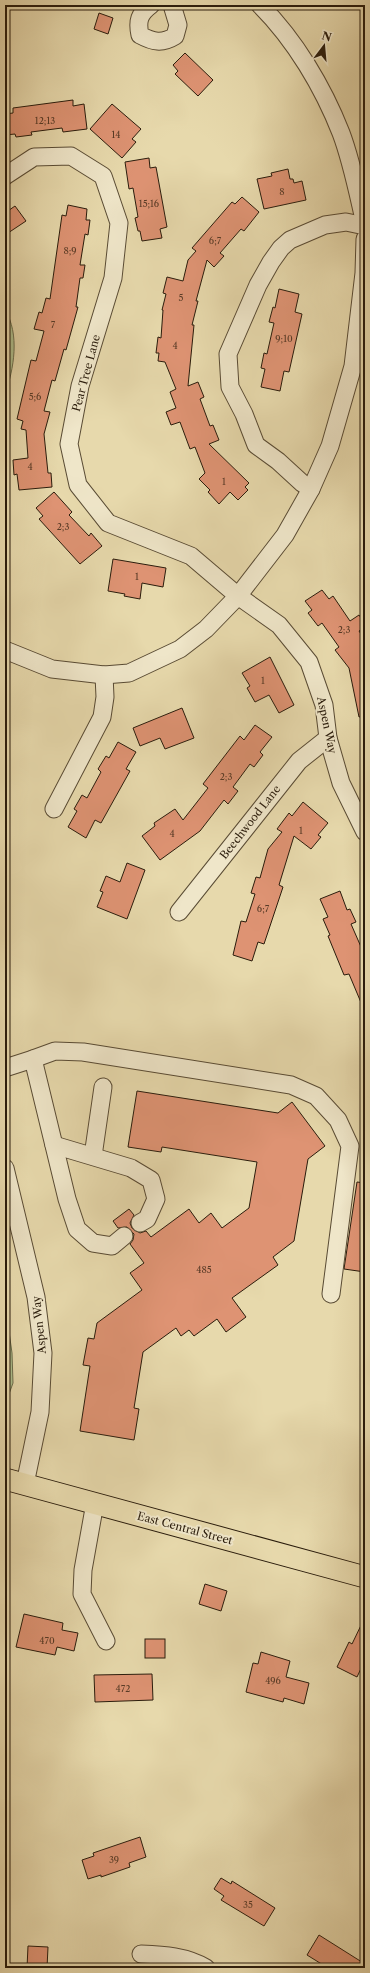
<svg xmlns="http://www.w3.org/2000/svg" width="370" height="1973" font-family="'Libre Caslon Text',serif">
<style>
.green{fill:#afc08e;stroke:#6c6e4d}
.building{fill:#de9373;stroke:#2a1c0c}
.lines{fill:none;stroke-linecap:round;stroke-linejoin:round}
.minor-casing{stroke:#594b34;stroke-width:19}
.major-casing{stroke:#2a1c0c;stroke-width:23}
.minor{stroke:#efe6c9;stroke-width:17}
.major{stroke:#e7d9ac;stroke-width:21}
.labels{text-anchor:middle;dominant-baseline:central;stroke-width:4;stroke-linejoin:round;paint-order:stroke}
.number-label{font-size:9px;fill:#573a26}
.street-label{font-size:11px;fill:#2a1c0c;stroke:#efe6c9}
</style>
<rect width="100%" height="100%" fill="#e7d9ac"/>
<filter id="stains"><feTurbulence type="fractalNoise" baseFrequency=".005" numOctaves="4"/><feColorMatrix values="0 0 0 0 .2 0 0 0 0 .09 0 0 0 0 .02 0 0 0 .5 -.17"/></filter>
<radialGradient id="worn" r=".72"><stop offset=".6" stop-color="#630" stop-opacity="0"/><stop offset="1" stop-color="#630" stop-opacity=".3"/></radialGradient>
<g class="green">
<path d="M5 310C20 334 14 369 5 394Z"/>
<path d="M5 1303 12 1353 13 1383 5 1405Z"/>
</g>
<g class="building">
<path d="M99 13 113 18 108 34 94 29Z"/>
<path d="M185 53 213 80 198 96 175 74 178 71 173 65Z"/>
<path d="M73 100V106L84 104 87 129 63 132 62 128 31 132 32 135 16 137 15 134 5 135V114L13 113V108Z"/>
<path d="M112 104 141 129 132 139 136 142 122 158 90 129Z"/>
<path d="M149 158 150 168 156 167 167 227 160 229 162 238 142 241 140 231H138L135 218 138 217 133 188 129 189 125 162Z"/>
<path d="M288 169 290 179H293L294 183 302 181 306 200 264 209 257 179 272 176 271 173Z"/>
<path d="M242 197 259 212 244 231 241 229 220 253 224 256 214 267 207 260 196 301H198L192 325H194L188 386 198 382 204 397 200 399 210 426 213 425 219 440 209 444 249 483 245 487 248 490 238 500 230 492 219 504 208 492 210 490 199 479 205 473 195 447 190 449 180 422 171 425 166 412 176 408 170 392 176 389 165 362 158 361 159 353H156L158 337 161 338 163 310H162L166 294 163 293 167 277 183 281 188 260 196 251 192 248 232 202 235 204Z"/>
<path d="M68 205 87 209 86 220H90L88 235 85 234 80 265H85L83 278H80L76 307H78L66 350 64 349 55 381 52 380 44 411 50 412 44 434 48 473H51L52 487 19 490 17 474 14 475 13 460 28 458 26 430 21 429 23 421 17 419 31 360 36 361 44 331 34 329 39 312 42 313 46 298 50 299 62 215 66 216Z"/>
<path d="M15 206 26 221 5 235V213Z"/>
<path d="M279 289 299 294 295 312 302 314 289 372 284 371 280 391 261 387 265 369 261 368 264 353 267 354 274 323 269 322 273 307 275 308Z"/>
<path d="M54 492 72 512 69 515 89 536 91 533 102 546 80 564 39 519 43 516 36 508Z"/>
<path d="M113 559 166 568 163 587 142 583 140 599 124 596 125 594 108 591Z"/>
<path d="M322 590 329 599 333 596 350 621 359 615 365 624V627L359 631 365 640V716L359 717 349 668 335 650 339 647 322 623 318 626 308 613 312 610 305 601Z"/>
<path d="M270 657 294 705 279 713 269 695 255 702 247 688 250 686 242 673Z"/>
<path d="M182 708 194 738 165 749 160 738 140 746 133 728Z"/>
<path d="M255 725 272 737 260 752 263 755 254 767 250 764 233 787 238 791 228 804 224 800 200 831 160 860 142 836 155 826 154 823 175 809 183 820 208 788 203 784 240 736 244 740Z"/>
<path d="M118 742 136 752 126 769 130 771 101 823 95 820 86 838 68 827 77 811 74 809 82 795 87 798 101 772 98 769 106 756 109 758Z"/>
<path d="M303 802 328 823 318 835 321 837 311 849 294 836 279 885 283 887 264 944 258 942 252 961 233 955 241 921 246 922 255 894 251 893 256 877 260 878 268 849 282 832 277 829 289 813 292 816Z"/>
<path d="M127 863 145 870 127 919 97 907 103 892 100 891 106 876 120 882Z"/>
<path d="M340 891 347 910 350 909 356 922 351 924 365 956V1012L349 974 344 975 328 936 330 935 323 919 328 917 320 899Z"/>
<path d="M137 1091 278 1113 292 1102 325 1146 308 1159 294 1241 273 1257 278 1265 232 1298 246 1317 226 1332 217 1319 194 1336 189 1330 181 1336 176 1328 143 1352 134 1408 139 1409 134 1440 80 1431 90 1366 83 1365 88 1338 94 1339 97 1323 142 1290 130 1273 144 1263 130 1244 133 1240 134 1234 127 1227 118 1228 113 1221 129 1209 134 1215 130 1223 132 1228 140 1233 146 1231 151 1237 189 1209 199 1223 211 1213 222 1228 249 1208 257 1162 162 1147 161 1152 128 1147Z"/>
<path d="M357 1182 365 1183V1272L344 1269Z"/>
<path d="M205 1584 227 1591 221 1611 199 1604Z"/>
<path d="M24 1614 63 1623 62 1630 78 1633 74 1651 57 1647 55 1655 16 1647Z"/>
<path d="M365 1617V1660L357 1677 337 1667 349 1642 352 1644Z"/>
<rect x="145" y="1639" width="20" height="19"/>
<path d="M261 1652 290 1661 286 1677 309 1683 304 1704 284 1698 283 1702 246 1692 253 1663 258 1664Z"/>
<path d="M152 1674 153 1700 95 1702 94 1675Z"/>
<path d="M140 1837 146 1857 129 1863 130 1867 101 1877V1875L88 1879 82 1860 94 1856 93 1853Z"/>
<path d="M221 1878 231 1884 232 1881 275 1908 264 1926 221 1900 224 1896 214 1889Z"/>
<path d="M319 1935 365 1964V1968H328L307 1955Z"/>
<path d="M28 1946 48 1947 47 1968H27Z"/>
</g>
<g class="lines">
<defs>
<g id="minor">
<path d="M151 5C139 14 137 21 140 35 153 42 162 44 175 36L178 25 172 5"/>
<path d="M260 5C295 40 323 87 341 133 352 162 358 194 365 224"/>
<path d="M5 176 34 157 71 156 103 176 119 223 113 278 80 386 69 444 78 485 108 523 191 556 238 596 279 625 309 662 324 705 328 738 341 783 365 832"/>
<path d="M311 489 302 483 278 461 256 445 244 414 230 387 228 354 258 285 271 262 281 248 290 240 325 225 346 222 365 226"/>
<path d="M5 650 52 669 104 675 129 673 180 649 206 629 238 596 285 535 311 489 330 446 353 366 364 273 365 239"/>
<path d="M54 809 102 717 105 697 104 675"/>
<path d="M179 912 299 761 328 738"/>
<path d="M33 1059 67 1199 77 1229 93 1243 112 1246 124 1236"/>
<path d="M5 1068 33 1059 55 1051 83 1052 291 1085 316 1096 338 1120 350 1146 331 1294"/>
<path d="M54 1145 131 1168 151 1180 156 1199 147 1219 140 1223"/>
<path d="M93 1156 103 1087"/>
<path d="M5 1168 36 1297 43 1353 40 1412 25 1484"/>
<path d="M95 1503 83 1570 82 1594 106 1641"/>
<path d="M141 1954C164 1955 186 1956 206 1968"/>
</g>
<path id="major" d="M5 1479 365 1577"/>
</defs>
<use href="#minor" class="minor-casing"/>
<use href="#major" class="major-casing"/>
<use href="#minor" class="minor"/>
<use href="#major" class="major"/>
</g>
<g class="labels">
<g class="number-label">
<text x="45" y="120">12;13</text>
<text x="116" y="134">14</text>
<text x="282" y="191">8</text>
<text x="149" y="203">15;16</text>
<text x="215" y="240">6;7</text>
<text x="70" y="250">8;9</text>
<text x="181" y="297">5</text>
<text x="53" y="324">7</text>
<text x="284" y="338">9;10</text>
<text x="175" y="345">4</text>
<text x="35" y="396">5;6</text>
<text x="30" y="466">4</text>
<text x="224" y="481">1</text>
<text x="63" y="526">2;3</text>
<text x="137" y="576">1</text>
<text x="344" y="629">2;3</text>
<text x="263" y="680">1</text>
<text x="226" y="776">2;3</text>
<text x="301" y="830">1</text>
<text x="172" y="833">4</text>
<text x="263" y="908">6;7</text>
<text x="204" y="1269">485</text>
<text x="47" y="1640">470</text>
<text x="273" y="1680">496</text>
<text x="123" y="1688">472</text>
<text x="114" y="1859">39</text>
<text x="248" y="1904">35</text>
</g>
<g class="street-label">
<text transform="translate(86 373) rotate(-75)">Pear Tree Lane</text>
<text transform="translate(327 725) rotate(78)">Aspen Way</text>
<text transform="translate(250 822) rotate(-52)">Beechwood Lane</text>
<text transform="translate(39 1325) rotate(-96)">Aspen Way</text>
<text transform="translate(185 1528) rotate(15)">East Central Street</text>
</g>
</g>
<rect width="370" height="1973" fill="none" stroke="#e7d9ac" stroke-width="20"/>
<rect x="6" y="6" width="358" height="1961" fill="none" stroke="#2a1c0c" stroke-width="2"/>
<rect x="10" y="10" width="350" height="1953" fill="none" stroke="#2a1c0c"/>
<g transform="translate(324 46) rotate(16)" stroke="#efe6c9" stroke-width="3" paint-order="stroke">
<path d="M0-3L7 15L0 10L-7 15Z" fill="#2a1c0c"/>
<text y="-6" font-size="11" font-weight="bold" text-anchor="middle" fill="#2a1c0c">N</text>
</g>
<rect width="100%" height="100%" filter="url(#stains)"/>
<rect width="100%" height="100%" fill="url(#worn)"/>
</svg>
